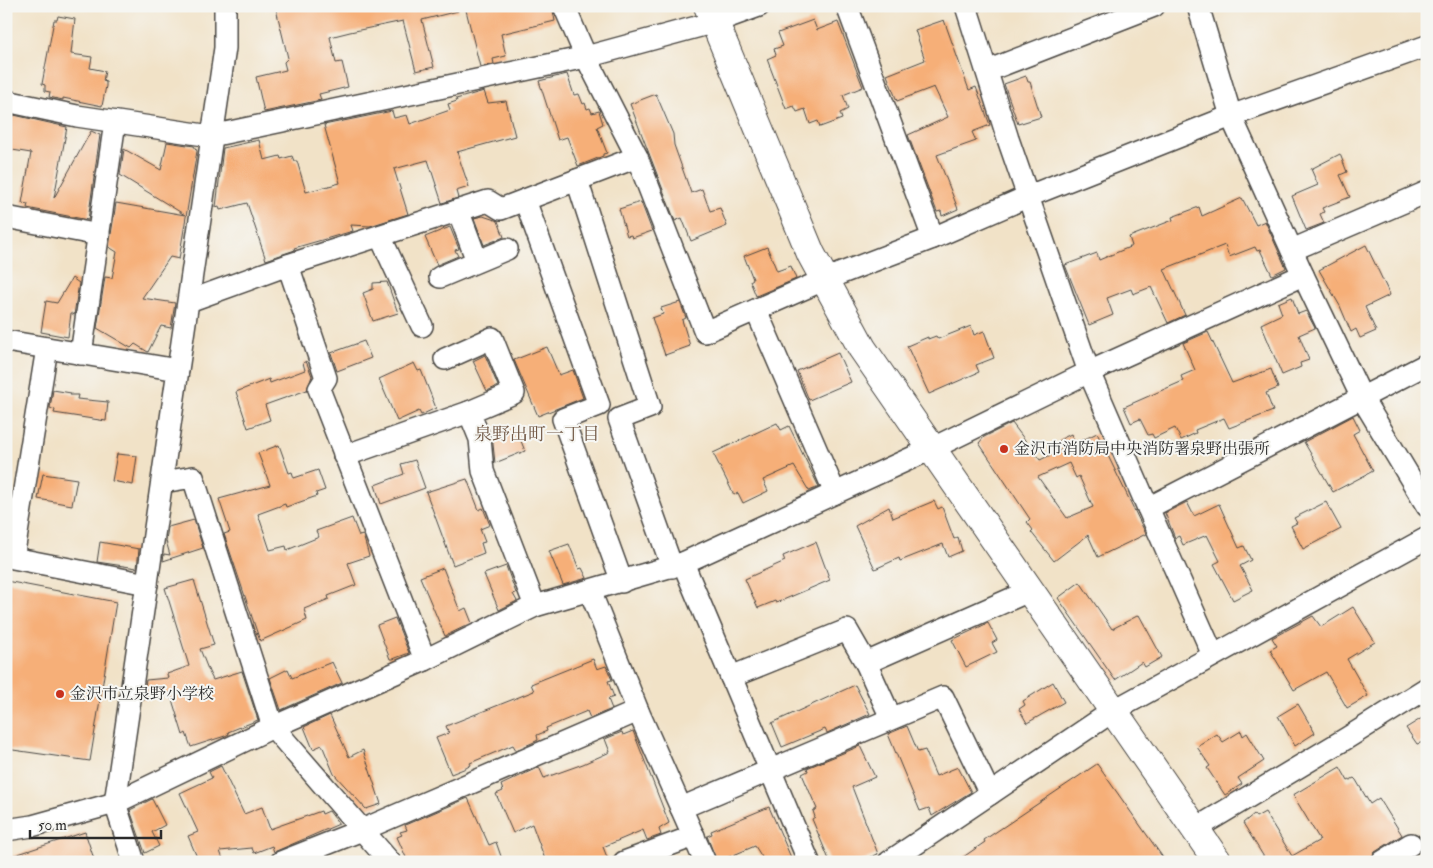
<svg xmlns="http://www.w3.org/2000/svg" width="1433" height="868" font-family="'IM FELL Double Pica','Noto Serif JP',serif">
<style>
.building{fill:#f6af78;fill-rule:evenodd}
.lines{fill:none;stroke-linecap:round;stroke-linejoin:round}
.street-casing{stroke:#494642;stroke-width:24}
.secondary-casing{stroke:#494642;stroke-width:30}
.street{stroke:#fff;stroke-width:21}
.secondary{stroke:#fff;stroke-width:28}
.poi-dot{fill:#c8321e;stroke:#f6f6f2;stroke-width:2}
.labels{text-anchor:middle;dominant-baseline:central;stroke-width:4;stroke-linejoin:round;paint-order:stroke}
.poi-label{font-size:16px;fill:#2b2b2b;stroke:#f6f6f2;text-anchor:start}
.neighbourhood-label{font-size:18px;fill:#725946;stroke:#f6f6f2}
</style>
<rect width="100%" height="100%" fill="#f6f6f2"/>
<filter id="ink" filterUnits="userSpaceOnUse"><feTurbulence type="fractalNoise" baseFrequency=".02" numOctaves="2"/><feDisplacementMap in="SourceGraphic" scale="10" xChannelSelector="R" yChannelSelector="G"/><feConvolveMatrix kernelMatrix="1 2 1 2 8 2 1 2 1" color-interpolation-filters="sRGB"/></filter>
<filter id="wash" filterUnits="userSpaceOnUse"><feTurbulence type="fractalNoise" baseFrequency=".0096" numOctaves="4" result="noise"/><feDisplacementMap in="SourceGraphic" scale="20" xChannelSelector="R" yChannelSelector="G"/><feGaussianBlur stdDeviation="1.12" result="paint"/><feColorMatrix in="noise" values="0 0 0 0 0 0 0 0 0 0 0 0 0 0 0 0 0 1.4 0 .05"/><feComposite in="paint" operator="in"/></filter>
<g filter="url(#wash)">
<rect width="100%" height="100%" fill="#f1e2c7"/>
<g id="blocks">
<g class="building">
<path d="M289 6H458V11L422 20 434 67 416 71 403 21 350 32 330 37 336 63 342 62 348 87 319 94 321 100 264 112 256 77 286 70 284 62 288 58 276 9Z"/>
<path d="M465 6H552L555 21 501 34 506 56 493 59 494 64 480 67Z"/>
<path d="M58 16 75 19 71 54 92 57 90 68 105 71 103 81 106 82V86L102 106 63 98V100L49 97 50 92 45 91V85L42 84 54 20H57Z"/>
<path d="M813 20 817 30 838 22 863 87 843 95 848 109 840 113 842 119 820 127 818 121 810 124 805 109 797 112 794 106 786 109 767 59 776 55 774 49 783 46 778 33Z"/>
<path d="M944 20 969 90 976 87 990 125 972 132 976 141 937 155 958 209 942 216 941 211 937 212 908 135 948 117 934 87 897 101 887 75 925 60 915 30Z"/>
<path d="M567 74 574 95 579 94 583 104 585 103 587 109 590 108 592 113 599 111 603 124 597 127 607 153 603 154V156L578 166 567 137 558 140 539 81Z"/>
<path d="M1026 76 1028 82H1030L1041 117 1018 124 1004 84Z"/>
<path d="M484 91 488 103 506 101 515 136 457 152 469 187 456 191 458 198 442 203 428 160 394 169 408 214 370 226 351 225 353 231 294 248 295 250 266 260 247 203 220 210 219 206 216 207 223 148 259 140 264 160 280 156 281 159 292 156 294 161H297L306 192 340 183 324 125 392 111 394 118 407 115 410 124 450 110 448 104 457 101 456 99Z"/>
<path d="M656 94 673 134 674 145 691 193 702 189 710 211 720 208 727 226 691 241 682 218 675 221 630 104Z"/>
<path d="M14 115 67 127 54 198 91 131 100 135 88 220 27 208 28 204 22 203 31 153 6 149V116L13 117Z"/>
<path d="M167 142 194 146 197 151 179 259 170 257 142 298 175 303 171 328 161 326 148 352 135 344 131 348 97 328 105 277 112 278 117 252 109 247 116 203 185 215 120 175 124 149 161 170Z"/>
<path d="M1340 154 1347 172 1340 175 1350 197 1322 208 1324 212 1320 214 1324 223 1306 230 1292 196 1318 185 1311 169Z"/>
<path d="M1242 198 1256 225 1265 221 1286 268 1272 275 1260 250 1257 251 1255 247 1229 257 1225 245 1164 269 1185 315 1168 323 1151 287 1133 294 1131 289 1107 298 1113 315 1089 325 1065 265 1097 253 1099 260 1132 246 1129 237 1173 220 1172 217 1199 207 1202 216Z"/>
<path d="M641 202 652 231 632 238 631 235 627 236 619 209Z"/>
<path d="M483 216 498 221 504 237 484 245 474 218Z"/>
<path d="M450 227 459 249 455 250 458 256 437 265 425 237Z"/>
<path d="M1366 245 1390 295 1365 307 1376 331 1360 338 1356 329 1351 332 1340 306 1319 270Z"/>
<path d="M767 247 777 271 791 266 796 279 756 296 750 281 753 279 744 256Z"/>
<path d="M72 278 79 283 74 315 71 313 68 337 41 332 46 301 57 303Z"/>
<path d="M387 282 398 313 373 321 363 293 373 289V283Z"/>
<path d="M1292 297 1298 314 1306 311 1315 328 1299 335 1309 360 1300 363 1301 367 1282 375 1261 324 1282 314 1278 303Z"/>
<path d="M680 302 686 318 682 320 690 346 665 355 652 318 663 314 661 308Z"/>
<path d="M971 326 974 335 984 331 994 358 976 365 979 372 929 394 907 346 928 337V339L936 336 938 339Z"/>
<path d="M1208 332 1232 383 1271 369 1278 388 1266 393 1273 411 1229 428 1224 418 1195 430 1196 433 1181 440 1175 428 1154 438 1152 434 1148 435 1140 419 1131 423 1124 407 1183 381 1181 376 1195 370 1183 343Z"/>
<path d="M364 341 371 358 337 371 331 353Z"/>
<path d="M547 347 559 375 573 370 583 398 538 416 514 360Z"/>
<path d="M838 353 851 382 809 400 797 371Z"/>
<path d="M485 355 498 386 487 391 473 361Z"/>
<path d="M306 361 312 376 307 390 265 405 270 420 248 428 236 392 269 379 270 383 305 370 303 363Z"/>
<path d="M414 363 418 371 421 370 436 408 421 415 419 411 397 421 379 379Z"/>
<path d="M53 390 71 393 70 395H78L77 399 108 402 106 421 54 413 55 410 50 408Z"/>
<path d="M1353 416 1360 430 1353 434 1373 471 1333 492 1304 442Z"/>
<path d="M777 423 781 430 789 426 819 487 809 491 794 466 763 480 768 491 743 503 738 493 734 495 713 453Z"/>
<path d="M1012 423 1040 460 1063 449 1059 440 1071 434 1075 444 1097 433 1146 534 1098 557 1088 535 1054 561 1031 532 1033 530 1027 522 1030 519 979 443 984 437ZM1069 463 1076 478 1079 476 1093 507 1067 518 1038 477Z"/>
<path d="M515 426 525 451 495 463 492 435Z"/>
<path d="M279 445 289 473 292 472 294 478 318 470 325 490 316 493 317 496 286 507 285 504 258 514 270 550 286 546 287 550 319 537 316 531 352 518 359 536 363 535 369 556 348 563 356 585 328 596 329 599 304 609 307 620 260 641 224 534 230 532 219 499 270 485 258 453Z"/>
<path d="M117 454 137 456 133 485 112 481Z"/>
<path d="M415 460 425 488 381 504 375 485 404 474 401 464Z"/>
<path d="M43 474 77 479 72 505 38 499Z"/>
<path d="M467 479 479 510 483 508 490 525 480 529 485 542 481 543 484 553 453 565 426 492Z"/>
<path d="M934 501 938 509 942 507 954 539 958 537 962 551 948 557 943 544 900 561 899 558 875 569 855 526 889 507 893 518Z"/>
<path d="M1187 502 1194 516 1219 504 1239 548 1244 546 1251 560 1240 566 1253 590 1233 600 1214 564 1220 561 1207 535 1183 545 1179 536 1175 538 1165 513Z"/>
<path d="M1326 502 1341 529 1303 549 1291 526 1297 523 1294 518Z"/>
<path d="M194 520 203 548 163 561 164 554 170 555 166 541 168 527Z"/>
<path d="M100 542 139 549 137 568 97 562Z"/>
<path d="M816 542 830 580 776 603 775 601 758 608 745 579 785 561 783 556Z"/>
<path d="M569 544 579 569 582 568 587 578 563 585 549 551Z"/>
<path d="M506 566 516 593 513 594 517 601 499 610 484 574Z"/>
<path d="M443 568 460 611 466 608 472 623 445 636 420 577Z"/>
<path d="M194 580 214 645 200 649 209 672 213 680 242 671 258 720 228 732 229 734 225 736 191 747 186 733 183 735 170 693 143 700 146 680 168 678 167 674 189 666 165 588Z"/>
<path d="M6 581 116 602 90 761 6 749Z"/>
<path d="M1080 582 1112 629 1139 615 1162 657 1145 667 1142 662 1115 680 1058 598Z"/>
<path d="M1353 607 1375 642 1347 659 1368 696 1347 708 1326 672 1294 690 1270 650 1277 646 1272 638 1313 616 1321 627Z"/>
<path d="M395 618 409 653 393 659H390L377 625Z"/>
<path d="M988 623 997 640 992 643 997 652 966 667 952 640Z"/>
<path d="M593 659 597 669 606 666 612 680 608 681 614 697 608 699 612 709 590 718 587 711 546 728 547 731 537 735 538 740 532 743 516 750 513 745 470 763 471 765 466 768 451 774 436 738 449 733 446 726 534 691 531 684Z"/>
<path d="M332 662 342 683 281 710 270 678 288 669 292 678Z"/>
<path d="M1053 682 1064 702 1027 723 1019 709 1025 705 1023 701Z"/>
<path d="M855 685 870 714 827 733 825 729 782 747 772 723Z"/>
<path d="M1298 704 1315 733 1295 746 1278 716Z"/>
<path d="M330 715 349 757 363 750 381 804 366 809 334 774 322 745 313 749 304 727Z"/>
<path d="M1427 715V741L1417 744 1406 728Z"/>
<path d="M907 726 918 752 925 750 936 776 958 767 971 792 932 816 929 808 920 811 888 734Z"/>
<path d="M633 731 669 823 659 829 661 835 647 840 643 830 603 847 609 862H546L532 824 513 833 496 794 503 791 501 785 539 767 544 778 583 764 610 752 605 739 622 732 623 735Z"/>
<path d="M1241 731 1243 736 1247 733 1264 761 1238 778 1242 784 1225 795 1207 768 1210 766 1197 747 1217 734 1223 742Z"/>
<path d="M860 746 875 777 852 787 878 854 859 862H830L812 819 815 817 813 811 817 809 802 774 808 771 807 768Z"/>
<path d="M1097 764 1166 862H956L985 842 984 840Z"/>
<path d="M221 766 244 814 262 807 270 829 321 811 322 814 329 811 339 824 274 852 272 846 254 853 252 848 220 851 224 862H199L188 836 198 832 180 793 212 778 209 772Z"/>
<path d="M1340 767 1348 781 1354 778 1356 780 1370 804 1379 798 1402 835 1375 852 1370 862H1267L1243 823 1254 814 1256 817 1265 812 1292 856 1320 840 1293 795Z"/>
<path d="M468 798 489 845 496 842 503 862H408L397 837 402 835 400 832 407 830 405 825Z"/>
<path d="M152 799 165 825 152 832 159 846 145 853 130 810Z"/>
<path d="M769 807 793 862H765L755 846 717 862 707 836 712 834 711 831Z"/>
<path d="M85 832 95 862H6V858Z"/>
</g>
</g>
</g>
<g filter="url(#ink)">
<use href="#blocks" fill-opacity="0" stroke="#494642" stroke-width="1"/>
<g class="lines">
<defs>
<g id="street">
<path d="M847 6 933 238"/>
<path d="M966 6 1008 139 1089 372 1148 508 1427 364"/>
<path d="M1198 6 1231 116 1303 275 1362 398 1427 506"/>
<path d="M987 71 1154 6"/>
<path d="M6 101 77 116 211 136 586 57 715 22 759 6"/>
<path d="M637 157 705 332 826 279 933 238 1029 196 1231 116 1427 46"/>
<path d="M577 180 650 407 619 419 672 567"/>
<path d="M525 200 599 405 563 419 622 582"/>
<path d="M458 210 477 261"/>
<path d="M6 217 99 235"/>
<path d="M380 236 422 326"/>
<path d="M1292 250 1427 192"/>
<path d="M288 265 326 378 319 389 425 660"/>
<path d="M440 277 507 249"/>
<path d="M189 301 288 265 488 201 501 209 637 157 586 57 564 6"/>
<path d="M756 310 835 493"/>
<path d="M6 341 178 370 115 803 134 862"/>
<path d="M47 348 13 558 147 584"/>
<path d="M81 354 115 122"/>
<path d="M445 359 492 338 514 393 469 412 480 439 483 471 535 606"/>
<path d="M178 370 225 48V6"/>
<path d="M344 456 469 412"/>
<path d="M163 482 193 477 273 727 390 862"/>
<path d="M1148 508 1213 655"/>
<path d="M683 563 809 862"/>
<path d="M590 591 638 711 705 862"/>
<path d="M866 663 891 718"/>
<path d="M731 677 847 630 866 663 1029 591"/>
<path d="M681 808 943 697 990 794"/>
<path d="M1195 829 1347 738 1427 688"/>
<path d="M6 830 32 826 115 803 273 727 425 660 535 606 683 563 931 449 1089 372 1303 275"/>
<path d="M281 862 362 830 638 711"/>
<path d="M624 862 694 836"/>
<path d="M889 862 1113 711 1427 538"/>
<path d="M1382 862 1411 844"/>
</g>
<path id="secondary" d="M708 6 811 254 862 348 1218 862"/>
</defs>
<use href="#street" class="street-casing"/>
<use href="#secondary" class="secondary-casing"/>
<use href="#street" class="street"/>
<use href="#secondary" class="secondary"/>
</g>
</g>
<g class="poi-dot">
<circle cx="1004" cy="449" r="5"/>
<circle cx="60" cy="694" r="5"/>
</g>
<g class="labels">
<g class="poi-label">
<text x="1014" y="449">金沢市消防局中央消防署泉野出張所</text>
<text x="70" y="694">金沢市立泉野小学校</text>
</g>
<g class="neighbourhood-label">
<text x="537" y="434">泉野出町一丁目</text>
</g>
</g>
<rect width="1433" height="868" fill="none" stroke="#f6f6f2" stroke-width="25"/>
<path d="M30 830v8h131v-8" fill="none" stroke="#2b2b2b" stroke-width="2.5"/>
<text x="38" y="830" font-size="15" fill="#2b2b2b" stroke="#f6f6f2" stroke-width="4" paint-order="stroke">50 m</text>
</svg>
